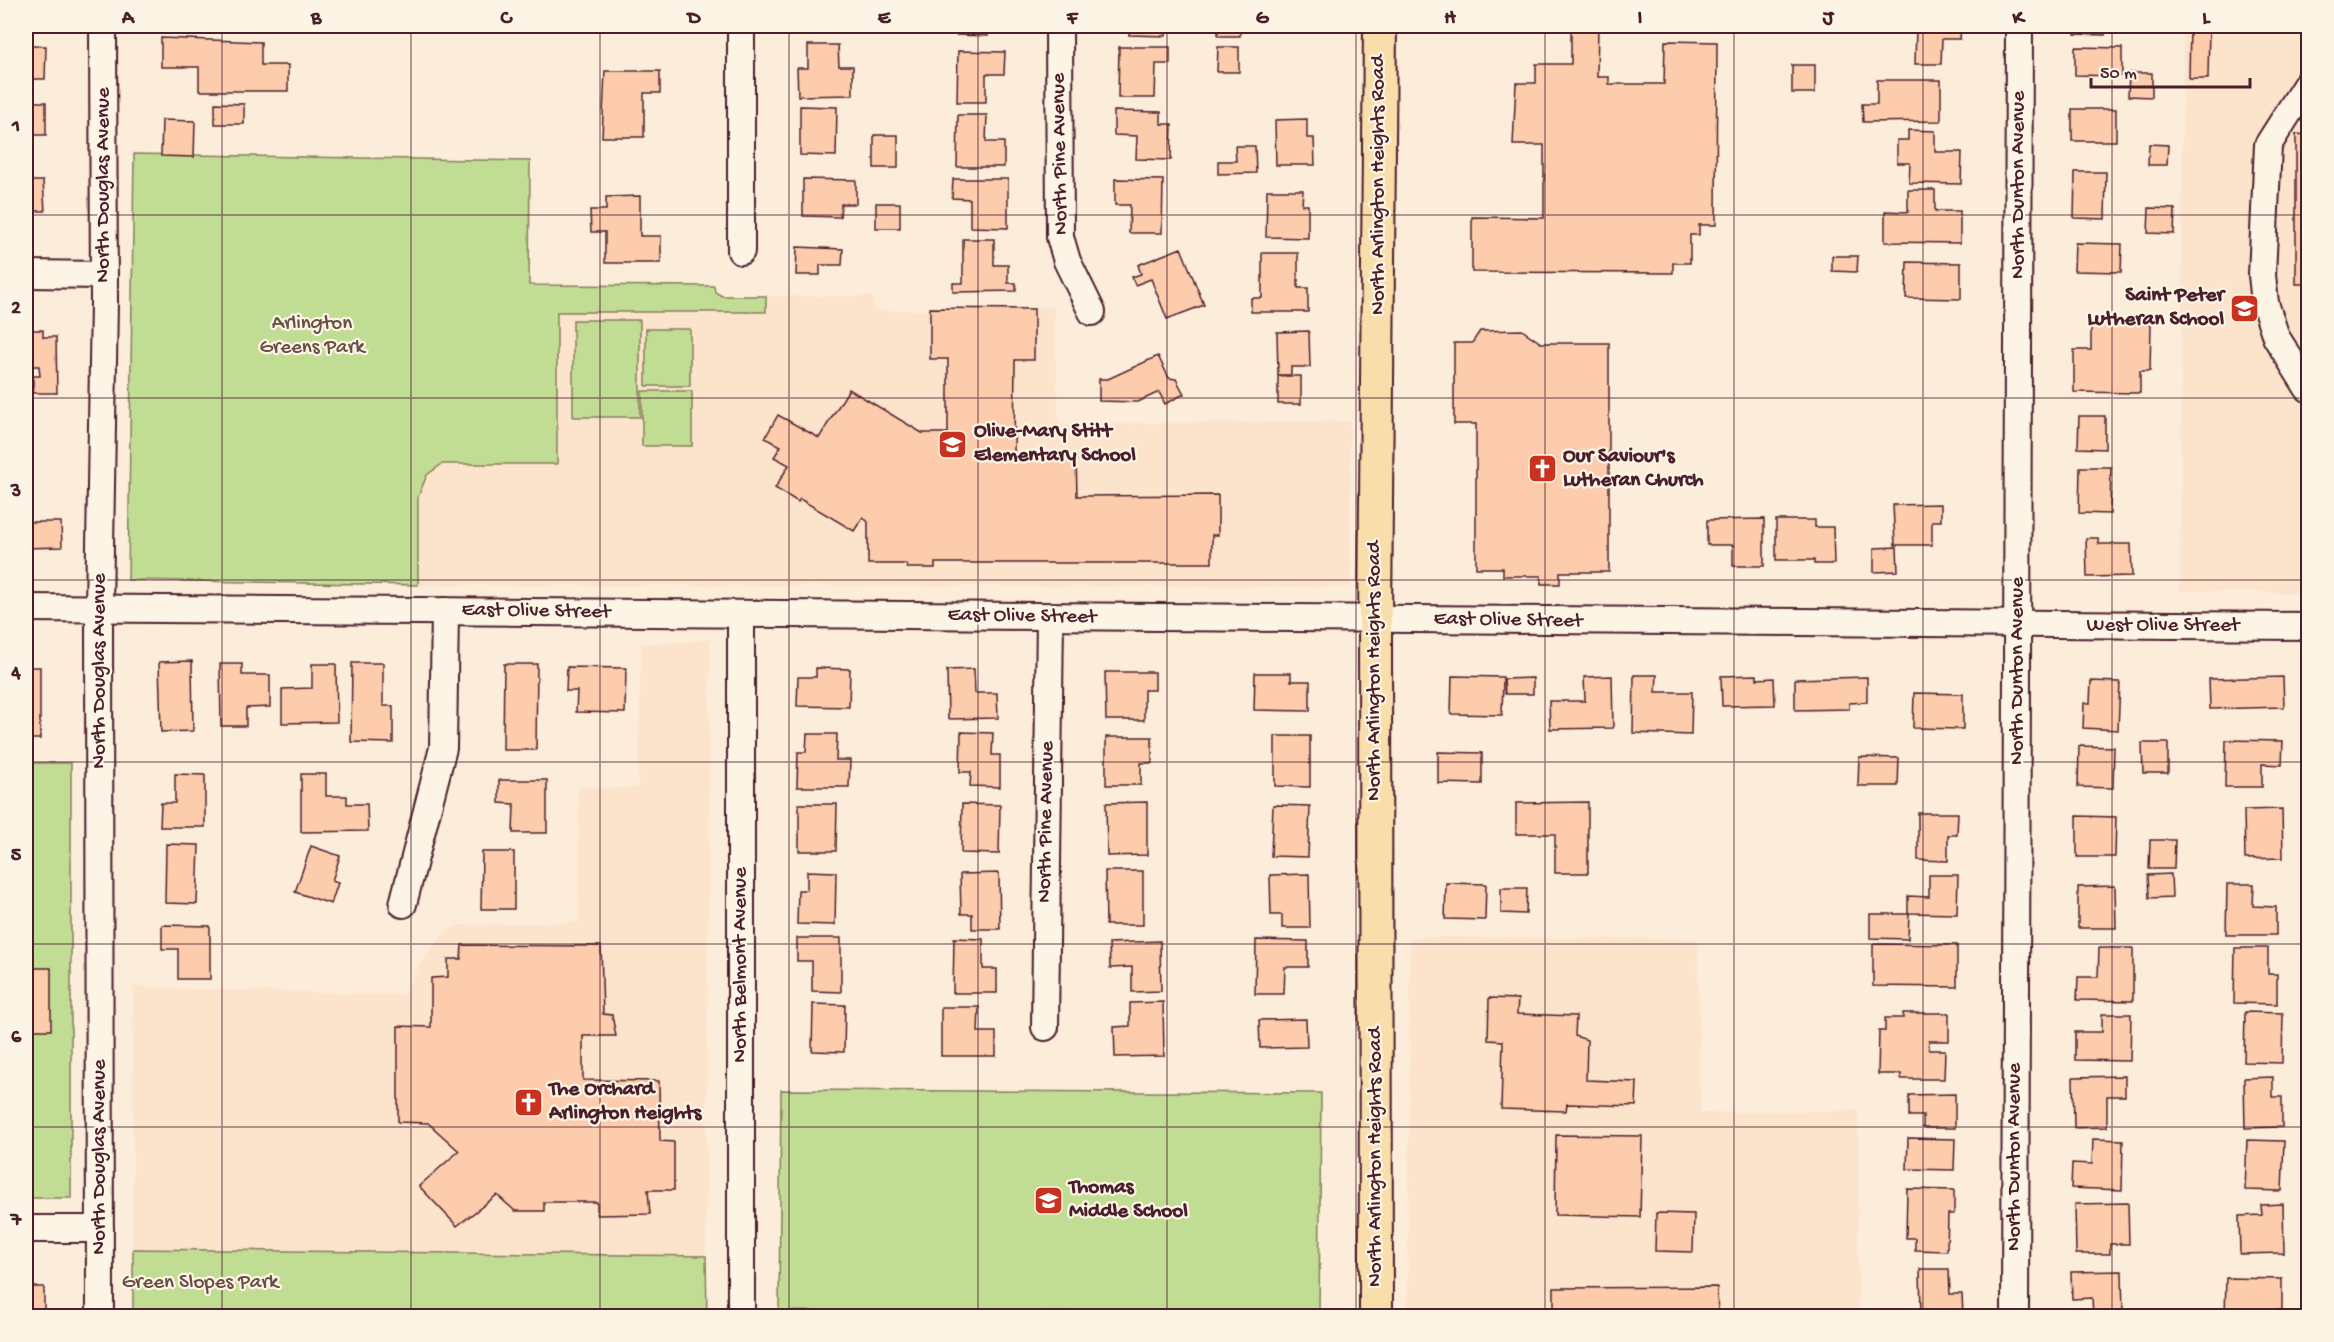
<svg xmlns="http://www.w3.org/2000/svg" width="2334" height="1342" font-family="'Gochi Hand',sans-serif">
<style>
.built{fill:#fce3cc}
.green{fill:#c1dc93;stroke:#867e5f;stroke-width:1.5}
.building{fill:#fdccac;stroke:#4a1f2b;stroke-width:1.5}
.lines{fill:none;stroke-linecap:round;stroke-linejoin:round}
.minor-casing{stroke:#4a1f2b;stroke-width:30}
.major-casing{stroke:#4a1f2b;stroke-width:36}
.minor{stroke:#fcf5e5;stroke-width:26}
.major{stroke:#f9deab;stroke-width:32}
.grid{fill:none;stroke:#4a1f2b;stroke-width:1.5;stroke-opacity:0.55}
.labels{text-anchor:middle;dominant-baseline:central;stroke-width:4.5;stroke-linejoin:round;paint-order:stroke}
.street-label{font-size:21px;fill:#4a1f2b;stroke:#fcf5e5}
.poi-label{font-size:21px;font-weight:bold;fill:#4a1f2b;stroke:#fcf5e5;text-anchor:start}
.park-label{font-size:21px;fill:#684e45;stroke:#fcf5e5}
.neatline{fill:none;stroke:#4a1f2b;stroke-width:2}
.grid-label{font-size:20px;text-anchor:middle;font-weight:bold;fill:#4a1f2b}
</style>
<rect width="100%" height="100%" fill="#fcedda"/>
<filter id="ink" filterUnits="userSpaceOnUse"><feTurbulence type="fractalNoise" baseFrequency=".0167" numOctaves="2"/><feDisplacementMap in="SourceGraphic" scale="12" xChannelSelector="R" yChannelSelector="G"/><feConvolveMatrix kernelMatrix="1 2 1 2 8 2 1 2 1" color-interpolation-filters="sRGB"/></filter>
<g filter="url(#ink)">
<g class="built">
<path d="M2183 26H2308V593L2180 591Z"/>
<path d="M766 296H873V311L1054 307 1059 424 1350 421 1351 587 418 585V497L427 475 442 464H557V312H765Z"/>
<path d="M710 640 706 1256 133 1249V987L403 995 426 954 448 930 458 925 579 922 578 787 638 788 641 644Z"/>
<path d="M1410 937 1698 939 1700 1113 1858 1110V1316H1408Z"/>
</g>
<g class="green">
<path d="M134 154 530 161 529 285 714 286 715 292 722 296H766V312H557V464H442L427 475 418 497V585L128 580Z"/>
<rect x="573" y="320" width="67" height="97"/>
<rect x="646" y="329" width="44" height="57"/>
<rect x="642" y="391" width="50" height="55"/>
<rect x="26" y="763" width="45" height="435"/>
<path d="M781 1090 1321 1093 1319 1314H1310L1309 1316H1160L1162 1313 779 1311Z"/>
<path d="M133 1249 706 1256 707 1316H133Z"/>
</g>
<g class="building">
<path d="M616 26H683V34L659 33V28Z"/>
<path d="M800 26H836V29L800 28Z"/>
<path d="M956 26H989L988 36 956 35Z"/>
<path d="M1129 26H1166V36L1129 35Z"/>
<path d="M1218 26H1241L1240 36H1218Z"/>
<path d="M1571 26H1598L1597 77H1609V84H1664L1665 41 1717 42 1716 225H1699V235H1690V263H1673V273L1472 272V217L1544 218V145H1513L1516 83H1536V64H1571Z"/>
<path d="M1916 26H1961L1960 39H1942L1941 64H1915Z"/>
<path d="M2075 26H2106L2105 35 2075 34Z"/>
<path d="M2190 26H2209L2208 79H2189Z"/>
<path d="M161 38 261 42V65H288V91H199V67H161Z"/>
<path d="M808 45H838L839 66H853V95L798 96 797 68H808Z"/>
<path d="M26 46H46L45 79H26Z"/>
<path d="M1119 47H1170V64H1156L1155 98H1118Z"/>
<path d="M1218 47H1239V72H1217Z"/>
<path d="M2075 47 2122 48V76L2075 75Z"/>
<path d="M958 51 1005 52 1004 74H986V102H957Z"/>
<rect x="1792" y="65" width="23" height="28"/>
<path d="M605 71H660V93H644V137H602Z"/>
<path d="M2129 73H2152V97L2128 96Z"/>
<path d="M1877 80H1941V121L1863 122 1862 104H1877Z"/>
<rect x="26" y="102" width="20" height="33"/>
<path d="M215 103 244 104V124H215Z"/>
<path d="M800 106 837 107 836 156 800 155Z"/>
<rect x="2072" y="109" width="44" height="32"/>
<path d="M1114 111 1161 112V124H1172L1171 160 1136 159 1137 136 1114 135Z"/>
<path d="M958 115H987L986 142H1004V167H957Z"/>
<path d="M1307 119V138H1314L1315 165H1276L1275 120Z"/>
<path d="M162 120 195 121 194 157 161 156Z"/>
<path d="M1908 130 1935 131V152H1962L1961 184 1909 183 1910 163H1897V140H1908Z"/>
<path d="M2296 134 2308 135V284H2296Z"/>
<rect x="874" y="135" width="24" height="33"/>
<path d="M2149 144 2168 145 2167 165H2148Z"/>
<path d="M1235 146H1255L1256 173 1218 174V161H1236Z"/>
<path d="M2075 172H2106L2105 219 2074 218Z"/>
<path d="M803 179 856 180V204H841L840 217 803 216Z"/>
<path d="M953 179H1008V228L970 227V199L952 198Z"/>
<path d="M1115 179 1163 180 1162 233H1129L1130 205H1115Z"/>
<path d="M26 181H43L45 211H26Z"/>
<path d="M1267 190H1303L1302 205H1308V238L1266 237Z"/>
<path d="M1908 190H1935V211H1960V243L1885 242V211L1908 212Z"/>
<path d="M640 196V236H661V263H605V232H591L590 210H606V197Z"/>
<rect x="876" y="203" width="24" height="25"/>
<path d="M2149 208 2175 209 2174 234 2148 233Z"/>
<path d="M963 239H994V265H1008V283H1016V291L953 292V283H963Z"/>
<path d="M2075 243 2122 244 2121 272 2074 271Z"/>
<path d="M797 247 843 249 842 265H820V275H796Z"/>
<path d="M1181 248 1204 305 1167 319 1151 279 1135 285 1132 277 1141 274 1138 265Z"/>
<path d="M1262 253H1298V288H1308V312H1251V298H1262Z"/>
<path d="M1832 256H1858L1857 272 1832 271Z"/>
<path d="M1907 262 1961 263V299L1906 298Z"/>
<path d="M930 308 1034 309V360H1015L1014 456H1076L1077 496 1218 495V535H1212V563H935V568H907L906 564H868V522L863 517 854 531 800 499 798 502 775 488 789 465 774 457 781 446 765 438 778 415 819 438 849 389 922 433H948V359H930Z"/>
<path d="M2091 323 2151 324 2150 371H2140V393L2074 392V350H2091Z"/>
<path d="M26 330H43V337H56L57 393H33V376H40L39 366H26Z"/>
<path d="M1522 330 1541 343H1609V572H1560V584H1541V576H1503V568H1476V424H1454V343H1472L1480 331Z"/>
<path d="M1309 331 1310 367H1291V375H1278L1277 332Z"/>
<path d="M1158 356 1169 378 1176 379 1184 394 1165 404 1159 392 1138 402 1099 401V379H1108Z"/>
<rect x="1278" y="376" width="23" height="28"/>
<path d="M2079 416H2105V449L2078 448Z"/>
<path d="M2080 467H2111L2110 514 2079 513Z"/>
<path d="M1941 504V521H1932V545H1895L1893 505Z"/>
<path d="M1764 519V566H1733V545H1707V520Z"/>
<path d="M1776 520H1815V527H1833L1834 564H1814V560H1776Z"/>
<path d="M26 522H61L62 547 26 548Z"/>
<path d="M2086 538H2098L2099 544H2131L2132 576 2087 577Z"/>
<path d="M1897 547 1898 571 1874 572V548Z"/>
<path d="M192 661 193 731 161 732 159 662Z"/>
<path d="M352 663H383V706H393V743L351 742Z"/>
<path d="M220 664H242V675H270V707L246 708V726H221Z"/>
<path d="M312 664H336L337 722 282 723V689L312 688Z"/>
<path d="M504 664H537L536 750H503Z"/>
<rect x="26" y="667" width="14" height="72"/>
<path d="M567 667 626 668 625 713 576 712 577 691H566Z"/>
<path d="M816 668 850 669 849 707 797 706 798 677H816Z"/>
<path d="M974 669 975 693H997L998 718 948 719 947 670Z"/>
<path d="M1105 672H1155V690H1144V720H1106Z"/>
<path d="M1255 673H1291V681H1310V711L1254 710Z"/>
<path d="M1634 675H1657L1656 692H1692L1691 735 1633 733Z"/>
<path d="M1757 675V679L1774 678 1775 705 1722 706 1721 676Z"/>
<path d="M1452 676 1503 677 1502 715 1451 714Z"/>
<path d="M1612 676 1613 728 1550 729 1549 701H1585L1584 677Z"/>
<path d="M1867 677V702L1849 703V709L1795 710V679Z"/>
<path d="M2283 677 2284 707 2210 709 2209 679Z"/>
<path d="M1533 678V694H1505L1504 679Z"/>
<path d="M2091 681 2120 682 2118 730 2083 728 2084 703H2090Z"/>
<path d="M1914 693 1963 694V729L1913 728Z"/>
<path d="M961 732 993 733 992 755H1000V787L970 786 971 772H960Z"/>
<path d="M807 734H837L836 760H850L849 787H797L798 752H806Z"/>
<path d="M1275 736H1310V787L1275 786Z"/>
<path d="M1106 737H1152V763H1141V785H1106Z"/>
<path d="M2226 740 2283 741 2282 765 2262 764V787H2225Z"/>
<path d="M2142 743H2168V773H2143Z"/>
<path d="M2079 746 2114 747 2113 788 2078 787Z"/>
<path d="M1438 752 1482 753V784L1438 783Z"/>
<path d="M1859 757 1899 758 1898 786H1858Z"/>
<path d="M175 774 205 775V827H160L161 803H175Z"/>
<path d="M301 774H326V796H347V804H367L368 831 301 832Z"/>
<path d="M499 780H547V833H513L514 804 499 803Z"/>
<path d="M1147 802V855L1107 856 1106 803Z"/>
<path d="M1588 802V873H1555V834H1516V803Z"/>
<path d="M799 804H837L836 851H799Z"/>
<path d="M962 804 1000 805 999 854 961 853Z"/>
<path d="M1273 805 1310 806 1308 857 1271 856Z"/>
<path d="M2282 809 2283 858 2245 859 2244 810Z"/>
<path d="M1918 813H1958L1957 835H1948V861L1918 860Z"/>
<path d="M2077 816 2116 817 2115 857H2077Z"/>
<path d="M2150 840H2175L2174 869H2149Z"/>
<path d="M166 844 199 845 197 904 165 903Z"/>
<path d="M311 846 340 856 332 881 338 883 331 904 295 892Z"/>
<path d="M482 852H514V909H481Z"/>
<path d="M807 871 836 872 835 925 797 924 798 890H807Z"/>
<path d="M1105 871H1143V925H1106Z"/>
<path d="M999 873 1000 929H972V914H961L960 874Z"/>
<path d="M1309 874 1310 928H1282V915H1271L1270 875Z"/>
<path d="M2171 874 2172 897 2149 898 2148 875Z"/>
<path d="M1929 875H1958L1957 914 1908 913V896L1929 897Z"/>
<path d="M1446 883 1486 884 1485 920 1445 919Z"/>
<path d="M2227 884H2254L2253 906 2276 907V935H2226Z"/>
<path d="M2115 886 2116 928H2078V887Z"/>
<path d="M1501 888H1527L1526 914 1501 913Z"/>
<path d="M1870 914H1909L1908 939 1870 938Z"/>
<path d="M162 925 210 926V979H178V949H162Z"/>
<path d="M797 938H841V992L812 991V961H797Z"/>
<path d="M954 938 983 939V969H997V993H953Z"/>
<path d="M1256 940 1308 941V967H1285L1284 994H1255Z"/>
<path d="M1160 941 1161 991 1132 992V967L1110 968 1109 943Z"/>
<path d="M1873 944 1957 945V987L1873 986Z"/>
<path d="M462 945 601 946 603 1014 612 1015 616 1036H583V1080L659 1081 660 1141 674 1142V1190H648L650 1214 597 1215V1202H544V1211H515L497 1195 457 1226 419 1186 459 1151 428 1123 398 1122V1026L431 1027V978L448 977V959H461Z"/>
<path d="M2099 948H2133V1001L2077 1000 2078 977H2098Z"/>
<path d="M2235 948H2268V974H2277V1004L2234 1003Z"/>
<rect x="26" y="968" width="25" height="62"/>
<path d="M1489 998 1518 999 1517 1014 1576 1016 1575 1036 1587 1040 1586 1080 1637 1082 1636 1106 1567 1104 1566 1111 1501 1109 1503 1041 1488 1040Z"/>
<path d="M1163 1002 1164 1056 1115 1057 1114 1027 1130 1026V1003Z"/>
<path d="M813 1004 845 1005 844 1052 812 1051Z"/>
<path d="M941 1007H979L978 1032H996V1056H941Z"/>
<path d="M2245 1012 2283 1013 2282 1063 2244 1062Z"/>
<path d="M1903 1013H1949V1041H1929V1050H1945L1944 1079H1901V1074H1878L1879 1031H1885V1018H1903Z"/>
<path d="M2102 1014H2131L2130 1061 2075 1060V1032H2102Z"/>
<path d="M1306 1019 1307 1047 1260 1048 1259 1020Z"/>
<path d="M2125 1076V1096H2107V1127L2074 1128 2073 1077Z"/>
<path d="M2273 1077V1097H2282V1127L2245 1128 2244 1078Z"/>
<path d="M1955 1094V1128H1923V1116H1909V1095Z"/>
<path d="M1556 1135 1642 1136 1640 1217 1555 1215Z"/>
<path d="M1908 1138 1955 1139 1954 1170 1907 1169Z"/>
<path d="M2093 1139 2123 1140 2122 1190 2071 1188 2072 1163 2092 1164Z"/>
<path d="M2247 1140 2284 1141 2282 1191 2245 1190Z"/>
<path d="M1907 1189 1954 1190V1214H1948L1947 1251 1915 1250V1238H1906Z"/>
<path d="M2128 1203 2129 1244H2110V1254H2076L2075 1204Z"/>
<path d="M2283 1204 2284 1253 2240 1254 2239 1216 2262 1215 2261 1205Z"/>
<path d="M1656 1213 1694 1214 1693 1252 1655 1251Z"/>
<path d="M1920 1269H1949L1950 1294H1962L1963 1316H1921Z"/>
<path d="M2122 1271 2123 1316H2093L2092 1298 2072 1299 2071 1272Z"/>
<path d="M2226 1278 2282 1279V1310H2260V1316H2225Z"/>
<rect x="26" y="1287" width="18" height="29"/>
<path d="M1717 1287 1718 1316H1554V1288Z"/>
</g>
<g class="lines">
<defs>
<g id="minor">
<path d="M741 26V251"/>
<path d="M1059 26 1060 237 1067 261 1092 312"/>
<path d="M2308 82 2268 145 2262 275 2265 303 2276 337 2308 388"/>
<path d="M26 274 104 275"/>
<path d="M26 608 2308 626"/>
<path d="M403 904 443 748 445 611"/>
<path d="M1045 1027 1050 617"/>
<path d="M26 1229H100"/>
<path d="M100 1316 99 608 104 302 103 26"/>
<path d="M741 1316V614"/>
<path d="M2015 1316 2019 26"/>
</g>
<path id="major" d="M1376 1316 1375 620 1380 26"/>
</defs>
<use href="#minor" class="minor-casing"/>
<use href="#major" class="major-casing"/>
<use href="#minor" class="minor"/>
<use href="#major" class="major"/>
</g>
</g>
<path class="grid" d="M222 26V1316M411 26V1316M600 26V1316M789 26V1316M978 26V1316M1167 26V1316M1356 26V1316M1545 26V1316M1734 26V1316M1923 26V1316M2112 26V1316M26 215H2308M26 398H2308M26 580H2308M26 762H2308M26 944H2308M26 1127H2308"/>
<defs>
<symbol id="school-square" viewBox="-11 -11 22 22"><rect x="-9" y="-9" width="18" height="18" rx="4" fill="#c8321e" stroke="#fcf5e5"/><path d="M0-5L7-2L0 1L-7-2ZM-4 1L0 2.5L4 1V4Q0 6-4 4Z" fill="#fff"/></symbol>
<symbol id="church-square" viewBox="-11 -11 22 22"><rect x="-9" y="-9" width="18" height="18" rx="4" fill="#c8321e" stroke="#fcf5e5"/><path d="M-1.2-6h2.4v3.5h3.3v2.4h-3.3V6h-2.4V-.1h-3.3v-2.4h3.3Z" fill="#fff"/></symbol>
</defs>
<g fill-rule="evenodd">
<use href="#school-square" x="2228" y="292" width="33" height="33"/>
<use href="#school-square" x="936" y="428" width="33" height="33"/>
<use href="#church-square" x="1526" y="452" width="33" height="33"/>
<use href="#church-square" x="512" y="1086" width="33" height="33"/>
<use href="#school-square" x="1032" y="1184" width="33" height="33"/>
</g>
<g class="labels">
<g class="street-label">
<text transform="translate(1061 154) rotate(-91)">North Pine Avenue</text>
<text transform="translate(104 185) rotate(-90)">North Douglas Avenue</text>
<text transform="translate(1379 185) rotate(-90)">North Arlington Heights Road</text>
<text transform="translate(2019 185) rotate(-90)">North Dunton Avenue</text>
<text transform="translate(536 612) rotate(1)">East Olive Street</text>
<text transform="translate(1022 617) rotate(1)">East Olive Street</text>
<text transform="translate(1508 621) rotate(1)">East Olive Street</text>
<text x="2163" y="626">West Olive Street</text>
<text transform="translate(100 671) rotate(-90)">North Douglas Avenue</text>
<text transform="translate(1375 671) rotate(-90)">North Arlington Heights Road</text>
<text transform="translate(2018 671) rotate(-90)">North Dunton Avenue</text>
<text transform="translate(1047 822) rotate(-89)">North Pine Avenue</text>
<text transform="translate(741 965) rotate(-90)">North Belmont Avenue</text>
<text transform="translate(100 1157) rotate(-90)">North Douglas Avenue</text>
<text transform="translate(1376 1157) rotate(-90)">North Arlington Heights Road</text>
<text transform="translate(2015 1157) rotate(-90)">North Dunton Avenue</text>
</g>
<g class="poi-label">
<text x="2224" y="296" text-anchor="end">Saint Peter<tspan x="2224" dy="24">Lutheran School</tspan></text>
<text x="974" y="432">Olive-Mary Stitt<tspan x="974" dy="24">Elementary School</tspan></text>
<text x="1563" y="457">Our Saviour's<tspan x="1563" dy="24">Lutheran Church</tspan></text>
<text x="549" y="1090">The Orchard<tspan x="549" dy="24">Arlington Heights</tspan></text>
<text x="1069" y="1188">Thomas<tspan x="1069" dy="24">Middle School</tspan></text>
</g>
<g class="park-label">
<text x="312" y="324">Arlington<tspan x="312" dy="24">Greens Park</tspan></text>
<text x="200" y="1283">Green Slopes Park</text>
</g>
</g>
<rect width="2334" height="1342" fill="none" stroke="#fcf5e5" stroke-width="66"/>
<path d="M2091 78v9h159v-9" fill="none" stroke="#4a1f2b" stroke-width="3"/>
<text x="2100" y="78" font-size="18" fill="#4a1f2b" stroke="#fcf5e5" stroke-width="4.5" paint-order="stroke">50 m</text>
<rect x="33" y="33" width="2268" height="1276" class="neatline"/>
<g class="grid-label">
<text x="128" y="23">A</text>
<text x="316" y="23">B</text>
<text x="506" y="23">C</text>
<text x="694" y="23">D</text>
<text x="884" y="23">E</text>
<text x="1072" y="23">F</text>
<text x="1262" y="23">G</text>
<text x="1450" y="23">H</text>
<text x="1640" y="23">I</text>
<text x="1828" y="23">J</text>
<text x="2018" y="23">K</text>
<text x="2206" y="23">L</text>
<text x="16" y="131">1</text>
<text x="16" y="313">2</text>
<text x="16" y="496">3</text>
<text x="16" y="678">4</text>
<text x="16" y="860">5</text>
<text x="16" y="1042">6</text>
<text x="16" y="1225">7</text>
</g>
</svg>
